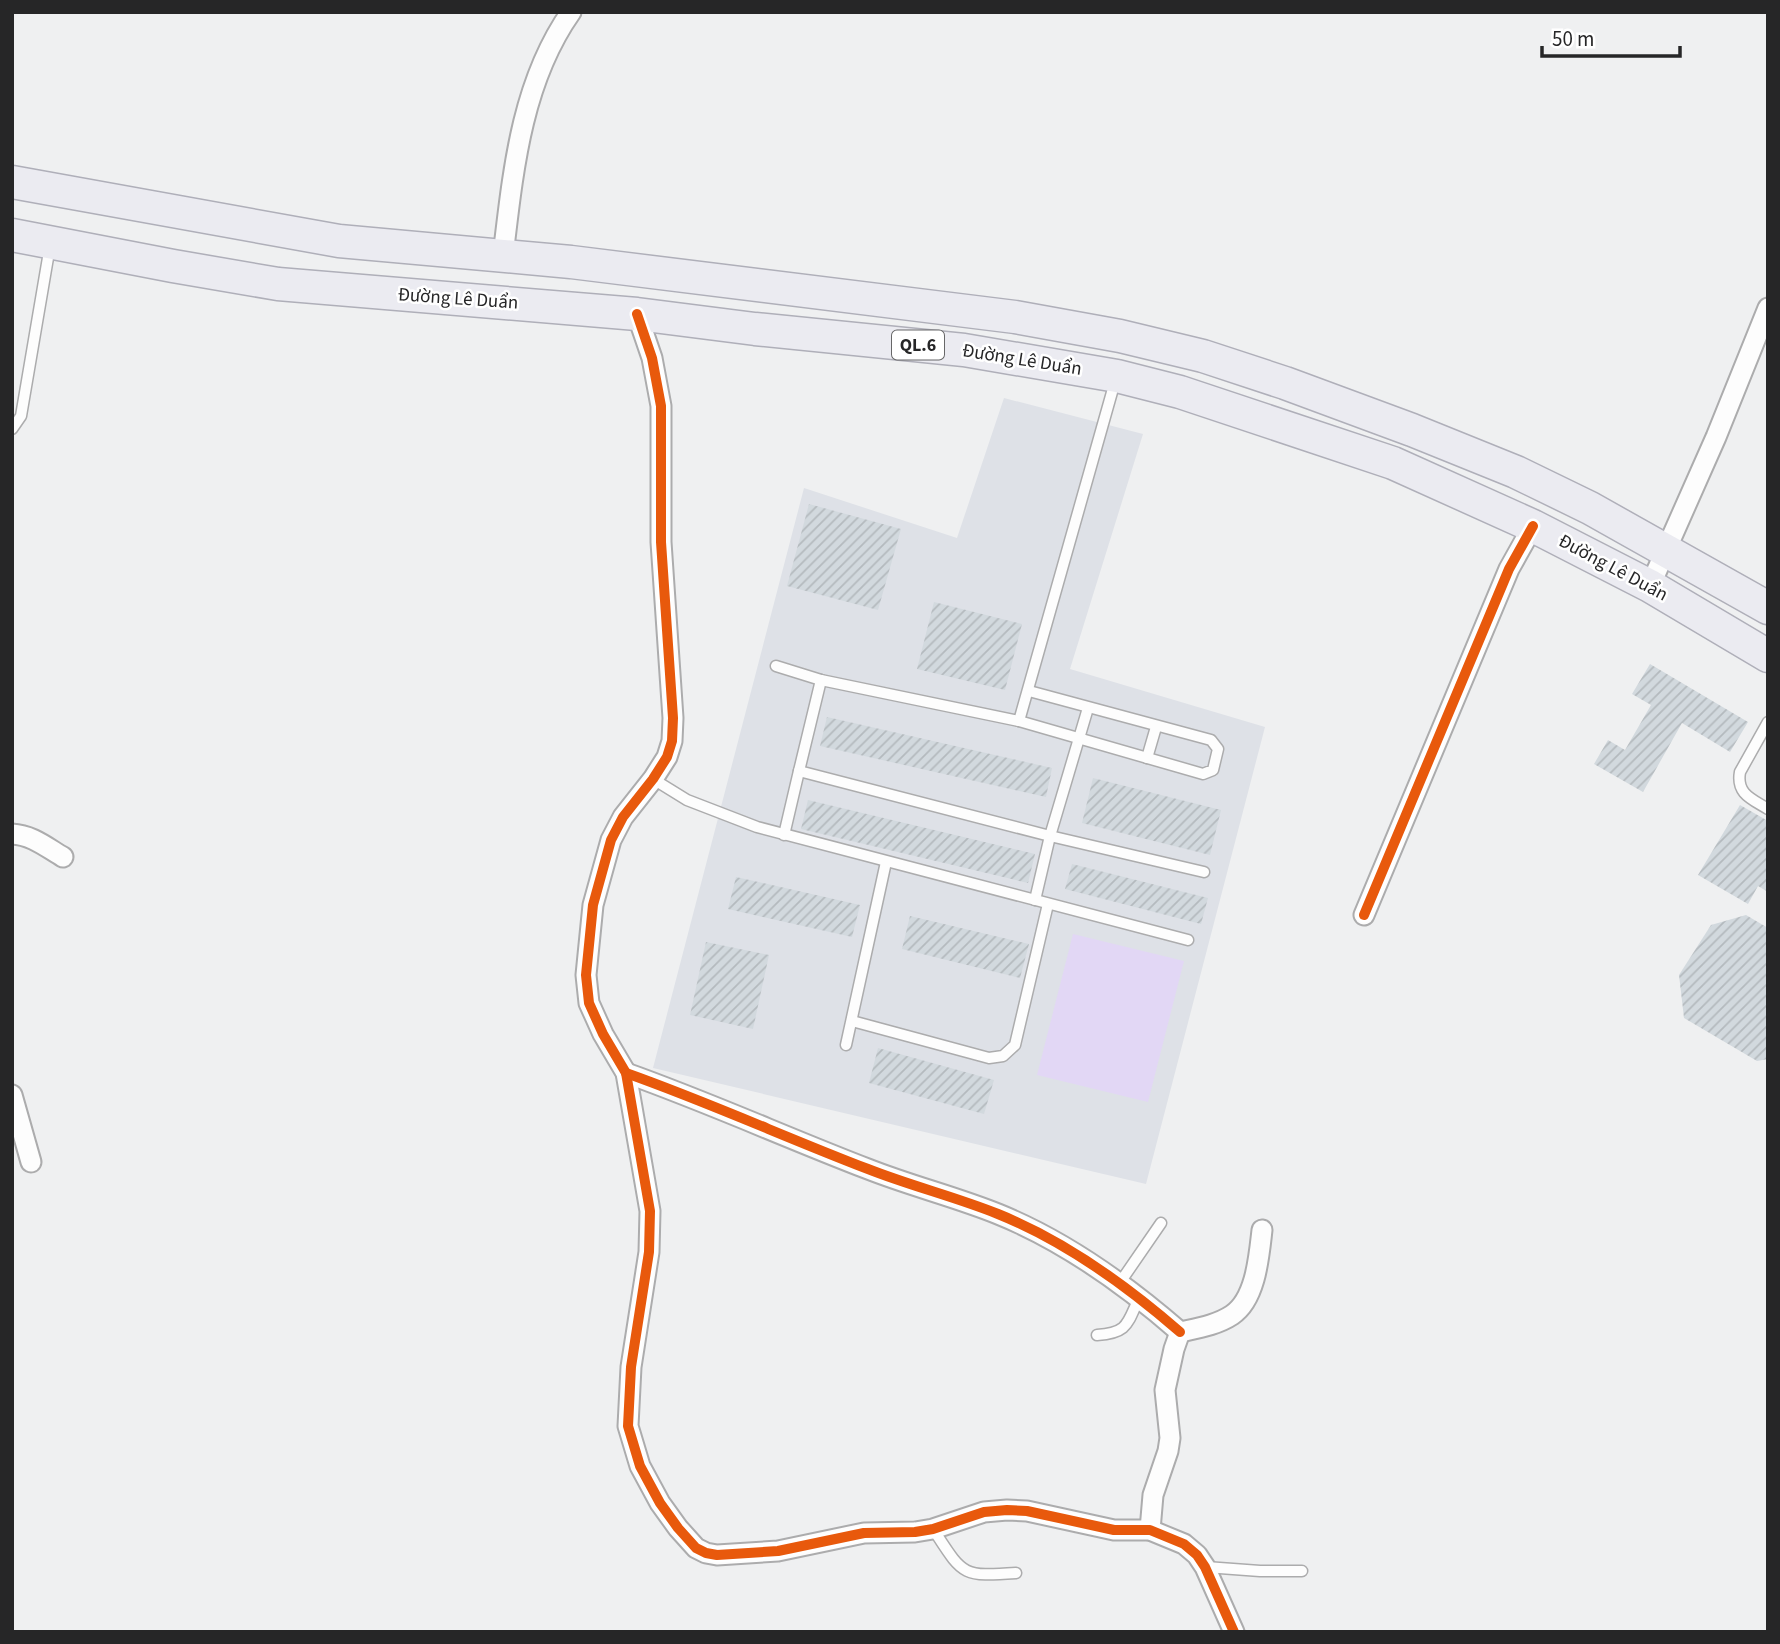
<svg xmlns="http://www.w3.org/2000/svg" width="1780" height="1644" font-family="'Source Sans 3',sans-serif">
<style>
.built{fill:#dee1e7}
.pitch{fill:#e2d7f5}
.building{fill:url(#building-hatch)}
.lines{fill:none;stroke-linecap:round;stroke-linejoin:round}
.service-casing{stroke:#acacad;stroke-width:13}
.minor-casing{stroke:#acacad;stroke-width:23}
.primary-casing{stroke:#afafb9;stroke-width:35}
.service{stroke:#fdfdfd;stroke-width:10}
.minor{stroke:#fdfdfd;stroke-width:19}
.primary{stroke:#ebebf1;stroke-width:32}
.cycleway-casing{stroke:#fff;stroke-width:15}
.cycleway{stroke:#e8590c;stroke-width:10}
.labels{text-anchor:middle;dominant-baseline:central;stroke-width:5;stroke-linejoin:round;paint-order:stroke}
.shield{fill:#fff;stroke:#676768;stroke-width:2}
.shield-label{font-size:18px;font-weight:bold;fill:#262627}
.street-label{font-size:19px;fill:#262627;stroke:#fff}
</style>
<defs>
<pattern id="building-hatch" width="6" height="6" patternUnits="userSpaceOnUse" patternTransform="scale(1.75)"><rect width="6" height="6" fill="#d2d9de"/><path d="M-1 1l2-2M0 6l6-6M5 7l2-2" fill="none" stroke="#b4babe"/></pattern>
</defs>
<rect width="100%" height="100%" fill="#eff0f1"/>
<path class="built" d="M1004 398 1143 434 1070 669 1265 727 1146 1184 653 1068 804 488 957 538Z"/>
<path class="pitch" d="M1073 934 1184 961 1148 1102 1037 1075Z"/>
<g class="building">
<path d="M809 504 901 529 878 610 787 586Z"/>
<path d="M934 602 1022 624 1005 690 917 669Z"/>
<path d="M1650 664 1748 722 1730 752 1682 723 1643 792 1594 764 1608 740 1625 750 1651 705 1632 694Z"/>
<path d="M827 717 1052 768 1046 797 820 746Z"/>
<path d="M1093 778 1221 810 1210 855 1082 823Z"/>
<path d="M808 800 1035 854 1028 883 801 829Z"/>
<path d="M1740 805 1768 821V892L1758 886 1748 904 1698 875Z"/>
<path d="M1072 864 1208 898 1201 924 1065 889Z"/>
<path d="M736 877 860 905 852 937 728 909Z"/>
<path d="M1746 915 1768 928V1059L1757 1061 1684 1018 1679 975 1711 925Z"/>
<path d="M910 916 1029 944 1020 978 902 949Z"/>
<path d="M706 942 769 955 753 1029 690 1015Z"/>
<path d="M878 1048 994 1080 984 1114 869 1083Z"/>
</g>
<g class="lines">
<defs>
<g id="service">
<path d="M12 429 21 416 50 246"/>
<path d="M776 666 821 680 1019 721 1203 774 1213 770 1218 749 1211 740 1029 691"/>
<path d="M821 680 799 771 1050 836 1204 872"/>
<path d="M1019 721 1116 378"/>
<path d="M1768 722 1740 772C1736 794 1752 799 1768 809"/>
<path d="M1147 758 1156 727"/>
<path d="M653 779 687 800 757 827 1188 940"/>
<path d="M784 835 799 771"/>
<path d="M1035 900 1050 836 1088 708"/>
<path d="M852 1021 989 1058 1003 1056 1015 1045 1048 904"/>
<path d="M846 1045 886 862"/>
<path d="M1119 1284 1161 1223"/>
<path d="M1097 1335C1128 1333 1127 1324 1139 1298"/>
<path d="M933 1529C963 1575 961 1577 1016 1573"/>
<path d="M1206 1567 1260 1571H1302"/>
</g>
<g id="minor">
<path d="M503 256C513 172 521 83 571 12"/>
<path d="M637 314 652 358 661 406V542L673 718 672 741 667 757 653 779 623 817 611 840 593 905 586 975 589 1003 603 1034 626 1073 650 1211 649 1252 631 1367 628 1426 640 1466 660 1503 678 1528 696 1548 706 1553 717 1555 778 1551 864 1533 915 1532 933 1529 984 1512 1007 1510 1027 1511 1114 1530H1150L1184 1544 1197 1555 1205 1567 1234 1632"/>
<path d="M1650 586 1716 437 1768 308"/>
<path d="M12 834C32 835 46 847 63 857"/>
<path d="M1364 915 1509 569 1533 526"/>
<path d="M626 1073C708 1102 787 1138 868 1169 911 1186 956 1197 998 1214 1065 1241 1126 1285 1180 1332"/>
<path d="M12 1095 31 1162"/>
<path d="M1180 1332C1198 1328 1217 1325 1232 1315 1256 1299 1259 1256 1262 1230"/>
<path d="M1150 1530 1153 1495 1168 1451 1170 1438 1165 1390 1174 1349 1180 1332"/>
</g>
<g id="primary">
<path d="M12 182 339 241 571 262 1015 317 1120 336 1203 356 1285 383 1412 430 1516 472 1590 508 1768 608"/>
<path d="M12 235 173 266 278 284 637 314 755 329 964 350 1117 376 1180 392 1393 463 1533 526 1650 586 1768 656"/>
</g>
</defs>
<use href="#service" class="service-casing"/>
<use href="#minor" class="minor-casing"/>
<use href="#primary" class="primary-casing"/>
<use href="#service" class="service"/>
<use href="#minor" class="minor"/>
<use href="#primary" class="primary"/>
<defs>
<g id="cycleway">
<path d="M637 314 652 358 661 406V542L673 718 672 741 667 757 653 779 623 817 611 840 593 905 586 975 589 1003 603 1034 626 1073 650 1211 649 1252 631 1367 628 1426 640 1466 660 1503 678 1528 696 1548 706 1553 717 1555 778 1551 864 1533 915 1532 933 1529 984 1512 1007 1510 1027 1511 1114 1530H1150L1184 1544 1197 1555 1205 1567 1234 1632"/>
<path d="M1364 915 1509 569 1533 526"/>
<path d="M626 1073C708 1102 787 1138 868 1169 911 1186 956 1197 998 1214 1065 1241 1126 1285 1180 1332"/>
</g>
</defs>
<use href="#cycleway" class="cycleway-casing"/>
<use href="#cycleway" class="cycleway"/>
</g>
<g class="labels">
<rect class="shield" x="892" y="330.5" width="52" height="29" rx="5"/>
<g class="shield-label">
<text x="918" y="345">QL.6</text>
</g>
<g class="street-label">
<text transform="translate(458 299) rotate(4)">Đường Lê Duẩn</text>
<text transform="translate(1022 360) rotate(9)">Đường Lê Duẩn</text>
<text transform="translate(1613 568) rotate(28)">Đường Lê Duẩn</text>
</g>
</g>
<rect width="1780" height="1644" fill="none" stroke="#262627" stroke-width="28"/>
<path d="M1542 46v10h138v-10" fill="none" stroke="#262627" stroke-width="3.5"/>
<text x="1552" y="46" font-size="21" fill="#262627" stroke="#ffffff" stroke-width="5" paint-order="stroke">50 m</text>
</svg>
